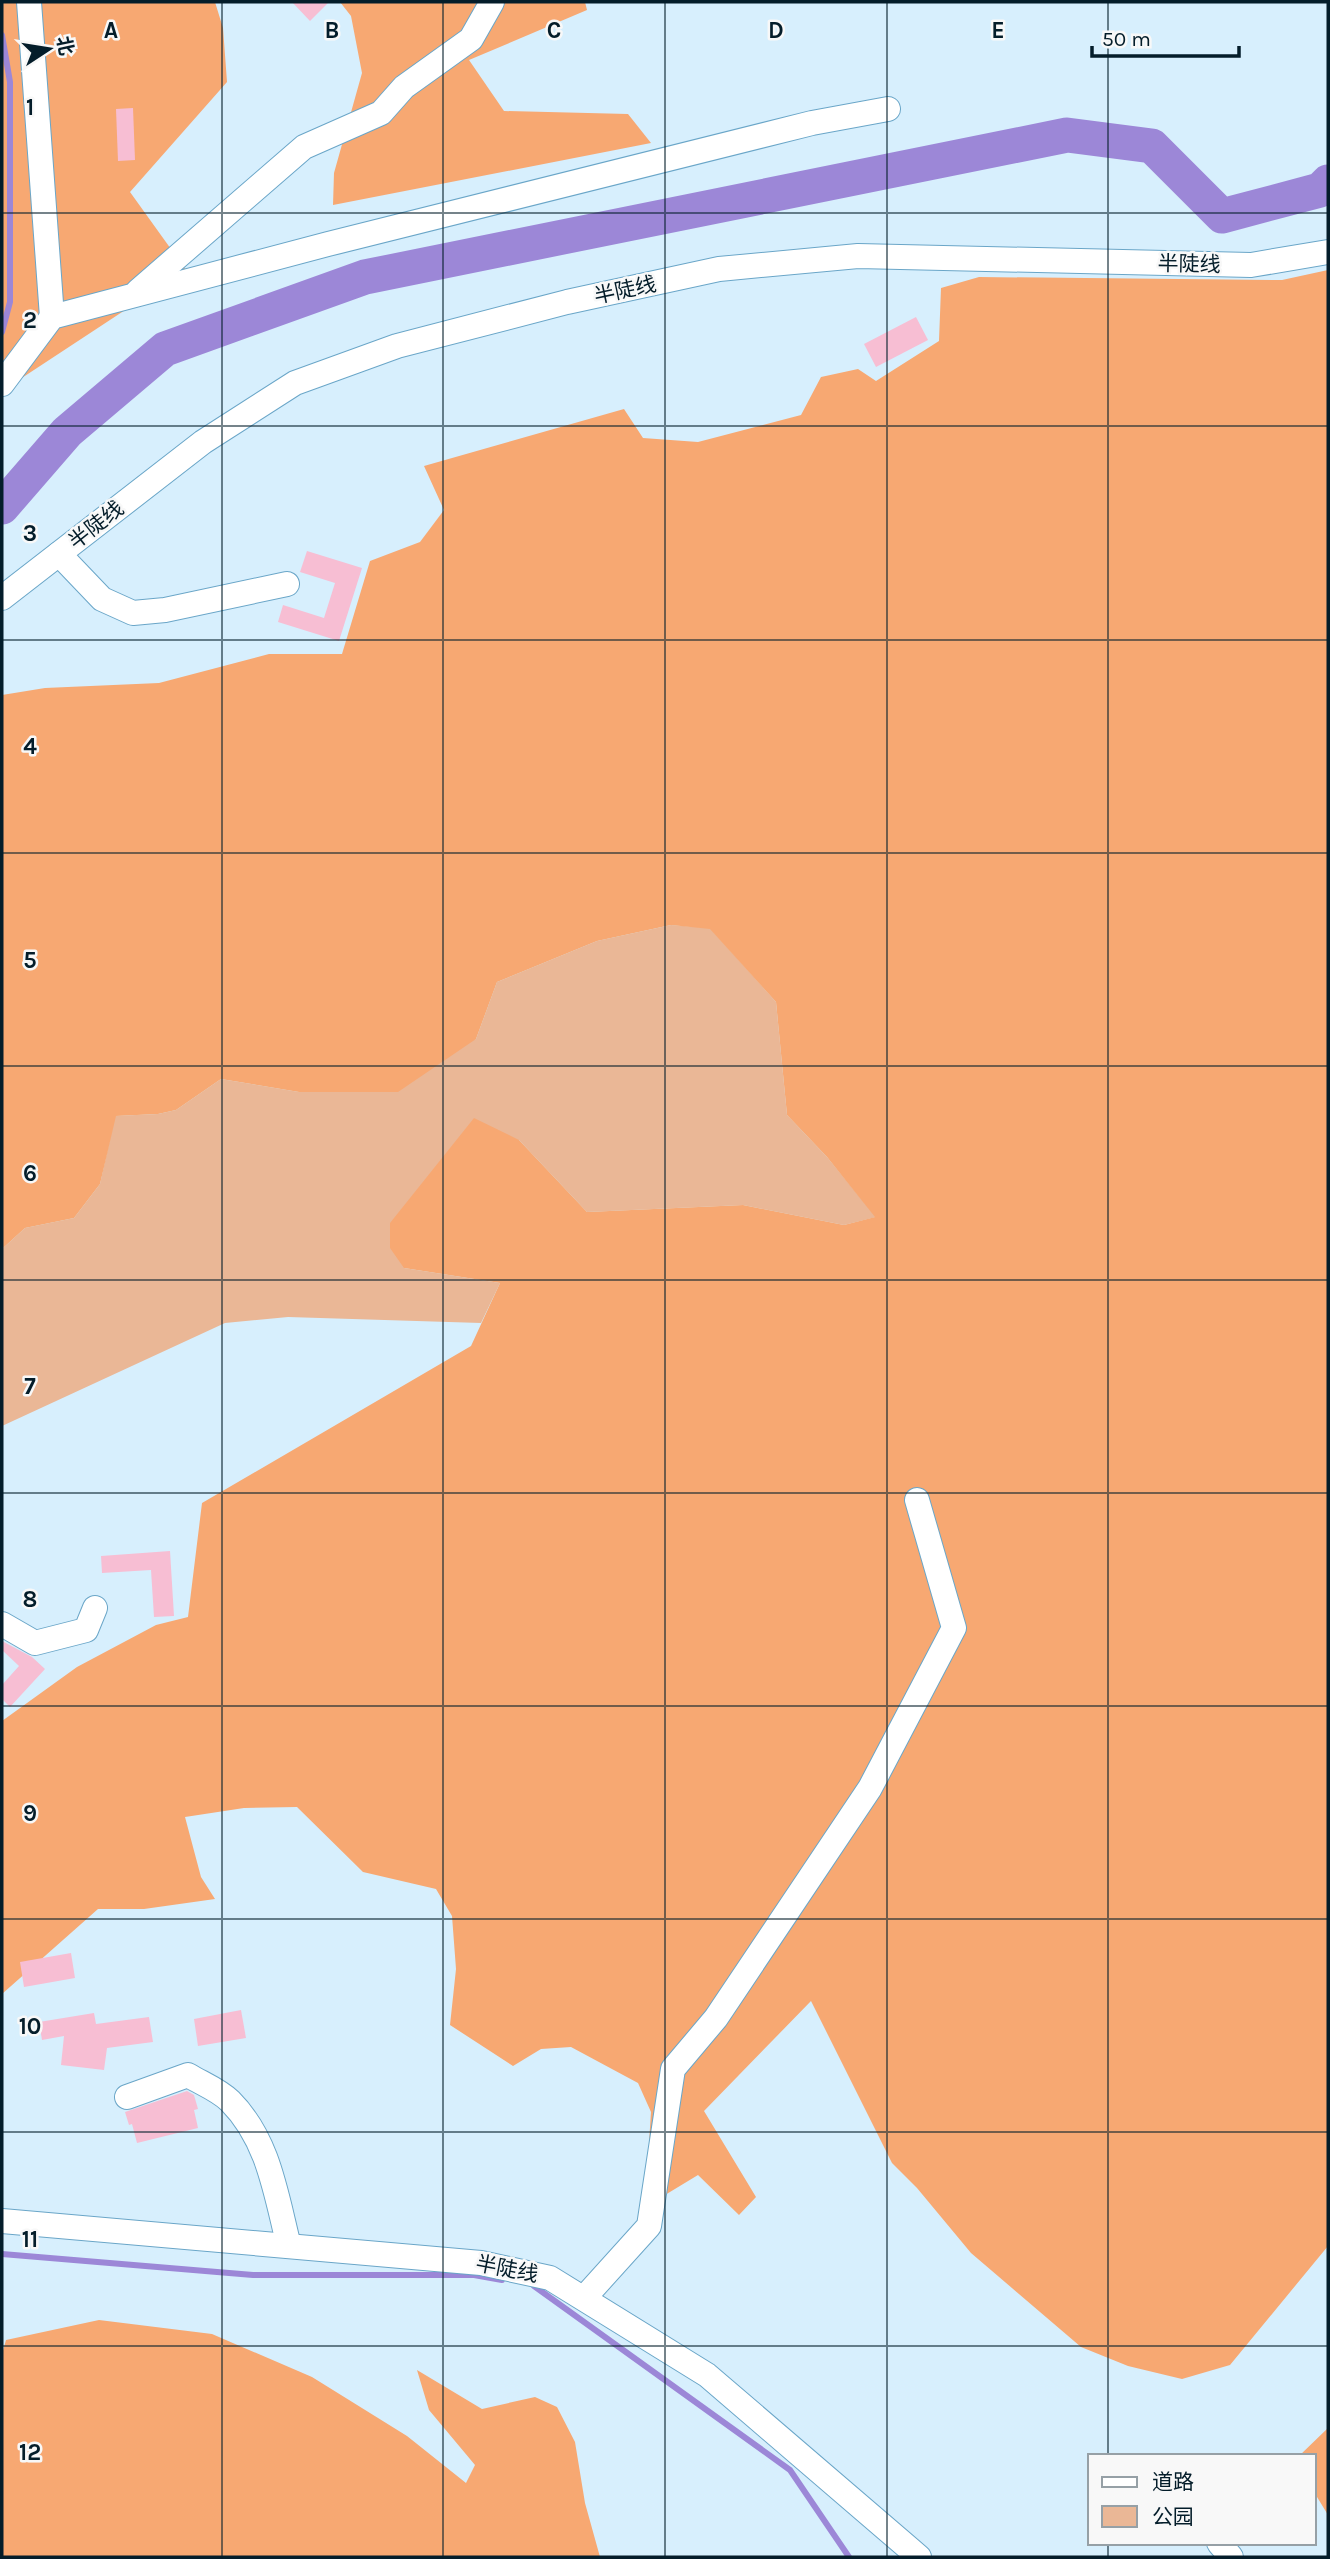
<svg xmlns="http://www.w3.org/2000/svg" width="1330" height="2559" font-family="Karla,'Noto Sans SC',sans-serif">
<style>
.green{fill:#eab796}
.forest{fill:#f7a872}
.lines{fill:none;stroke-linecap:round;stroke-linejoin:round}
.stream{stroke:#9c87d7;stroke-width:6}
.river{stroke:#9c87d7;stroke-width:35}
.building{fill:#f7bed3}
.minor-casing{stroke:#6aa6c8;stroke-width:26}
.minor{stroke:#fff;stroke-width:24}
.grid{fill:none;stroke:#041d2a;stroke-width:2;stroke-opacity:0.55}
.labels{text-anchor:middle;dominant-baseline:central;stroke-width:5;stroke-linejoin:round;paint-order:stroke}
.street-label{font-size:21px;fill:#041d2a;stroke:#f8f8f8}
.grid-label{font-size:23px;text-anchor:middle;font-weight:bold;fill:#041d2a;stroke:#f8f8f8;stroke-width:5;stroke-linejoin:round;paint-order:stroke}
</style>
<rect width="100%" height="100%" fill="#d7effd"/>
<path class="green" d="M671 925 710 928 776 1002 787 1115 827 1157 876 1217 844 1225 743 1205 587 1212 519 1140 404 1268 500 1283 481 1323 288 1317 225 1323 2 1426V1249L25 1228 74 1218 100 1184 115 1116 158 1114 176 1110 221 1079 299 1092 476 1039 497 982 597 941Z"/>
<g class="forest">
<path d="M2 2H215L223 28 227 82 130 192 186 270 2 391Z"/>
<path d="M340 2H585L587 10 469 60 504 111 628 114 651 143 333 205 334 173 362 73 351 16Z"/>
<path d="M1328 270V2246L1230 2365 1182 2379 1128 2366 1081 2347 971 2253 917 2188 892 2163 811 2001 704 2111 756 2197 739 2215 698 2175 665 2195 649 2143 651 2112 638 2083 571 2047 541 2049 513 2066 450 2025 456 1969 452 1916 436 1889 363 1872 297 1807 244 1808 185 1817 201 1877 215 1899 144 1909H98L2 1994V1721L77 1667 156 1625 188 1617 202 1503 471 1346 500 1283 404 1268 390 1248V1223L474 1118 519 1140 587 1212 743 1205 844 1225 875 1217 827 1157 787 1115 776 1002 710 929 671 925 597 941 497 982 476 1039 398 1092H299L221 1079 176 1110 158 1114 116 1116 100 1184 74 1218 25 1228 2 1249V695L45 688 159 683 269 654H342L370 561 420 542 444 510 424 466 624 409 643 438 698 442 801 415 821 377 858 369 876 381 939 341 941 288 979 277 1282 280Z"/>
<path d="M99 2320 212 2334 312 2377 407 2436 466 2483 475 2465 429 2410 417 2370 482 2409 535 2397 557 2407 575 2442 585 2503 600 2557H2V2354L6 2340Z"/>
<path d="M1328 2428V2515L1314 2492V2456H1299Z"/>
</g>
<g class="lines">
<g class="stream">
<path d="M2 35 10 82V302L2 332"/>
<path d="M2 2254 253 2275H474L502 2280"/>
<path d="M534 2286 790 2470 849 2557"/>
</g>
<path class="river" d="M2 507 67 432 165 349 365 277 1067 135 1152 146 1222 216 1320 190 1328 182"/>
</g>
<g class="building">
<path d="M292 2H329L310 21Z"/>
<path d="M133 108 135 160 118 161 116 109Z"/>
<path d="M916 317 928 340 876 367 864 344Z"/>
<path d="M307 551 362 568 339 641 278 622 283 605 324 618 335 583 300 572Z"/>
<path d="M170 1551 174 1616 154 1617 151 1570 102 1573 101 1556Z"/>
<path d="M2 1641 32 1657 45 1669 10 1707 2 1699V1685L19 1666 2 1650Z"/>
<path d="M71 1953 75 1978 24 1987 20 1962Z"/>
<path d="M241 2010 246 2038 198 2046 194 2019Z"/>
<path d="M94 2013 96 2024 149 2017 153 2042 107 2048 104 2070 61 2065 64 2036 42 2040 39 2022Z"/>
<path d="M187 2091 194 2095 198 2109 194 2110 198 2128 137 2143 132 2124 129 2125 125 2112Z"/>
</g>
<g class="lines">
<defs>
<g id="minor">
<path d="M29 2 52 317"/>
<path d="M138 291 304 147 381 113 404 87 471 39 492 2"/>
<path d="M2 384 52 317 328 244 812 123 888 109"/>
<path d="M59 554 102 599 133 613 165 610 287 584"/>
<path d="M2 598 203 442 295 383 397 346 567 302 719 269 858 256 1251 265 1328 252"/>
<path d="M2 1624 35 1643 86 1630 95 1608"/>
<path d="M127 2097 188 2075C201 2083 219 2090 230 2101 269 2140 276 2195 289 2246"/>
<path d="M2 2221 481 2263 550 2278 707 2375 919 2557"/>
<path d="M584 2298 649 2226 673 2069 716 2018 870 1788 954 1628 917 1500"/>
<path d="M1219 2543 1231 2557"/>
</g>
</defs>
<use href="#minor" class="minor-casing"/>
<use href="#minor" class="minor"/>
</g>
<path class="grid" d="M222 2V2557M443 2V2557M665 2V2557M887 2V2557M1108 2V2456M2 213H1328M2 426H1328M2 640H1328M2 853H1328M2 1066H1328M2 1280H1328M2 1493H1328M2 1706H1328M2 1919H1328M2 2132H1328M2 2346H1328M1108 2543V2557"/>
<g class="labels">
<g class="street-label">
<text transform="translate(1189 264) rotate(1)">半陡线</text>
<text transform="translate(625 290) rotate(-12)">半陡线</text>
<text transform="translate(96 525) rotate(-38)">半陡线</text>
<text transform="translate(507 2269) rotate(11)">半陡线</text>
</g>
</g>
<g class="grid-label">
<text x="111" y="38">A</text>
<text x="332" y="38">B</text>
<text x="554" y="38">C</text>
<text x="776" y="38">D</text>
<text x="998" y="38">E</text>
<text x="30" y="115">1</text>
<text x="30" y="328">2</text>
<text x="30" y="541">3</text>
<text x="30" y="754">4</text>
<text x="30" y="968">5</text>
<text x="30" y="1181">6</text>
<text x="30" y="1394">7</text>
<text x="30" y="1607">8</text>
<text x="30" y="1821">9</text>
<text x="30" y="2034">10</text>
<text x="30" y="2247">11</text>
<text x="30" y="2460">12</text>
</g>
<rect width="1330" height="2559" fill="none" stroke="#041d2a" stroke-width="7"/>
<rect x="1088" y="2454" width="228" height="91" fill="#f8f8f8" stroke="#96a0a6" stroke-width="2"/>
<rect x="1102" y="2477" width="35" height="10" fill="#ffffff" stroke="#96a0a6" stroke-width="2"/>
<text x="1152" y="2489" font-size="21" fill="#041d2a">道路</text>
<rect x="1102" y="2506" width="35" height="21" fill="#eab796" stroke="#96a0a6" stroke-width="2"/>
<text x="1152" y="2524" font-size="21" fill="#041d2a">公园</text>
<g transform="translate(49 49) rotate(78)" stroke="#f8f8f8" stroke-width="5" paint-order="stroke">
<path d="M0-5L12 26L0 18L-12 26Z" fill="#041d2a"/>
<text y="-10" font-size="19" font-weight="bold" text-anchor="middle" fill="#041d2a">北</text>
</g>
<path d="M1092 46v10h147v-10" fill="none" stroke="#041d2a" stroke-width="3.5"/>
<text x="1102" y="46" font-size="21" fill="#041d2a" stroke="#f8f8f8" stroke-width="5" paint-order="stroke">50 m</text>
</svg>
